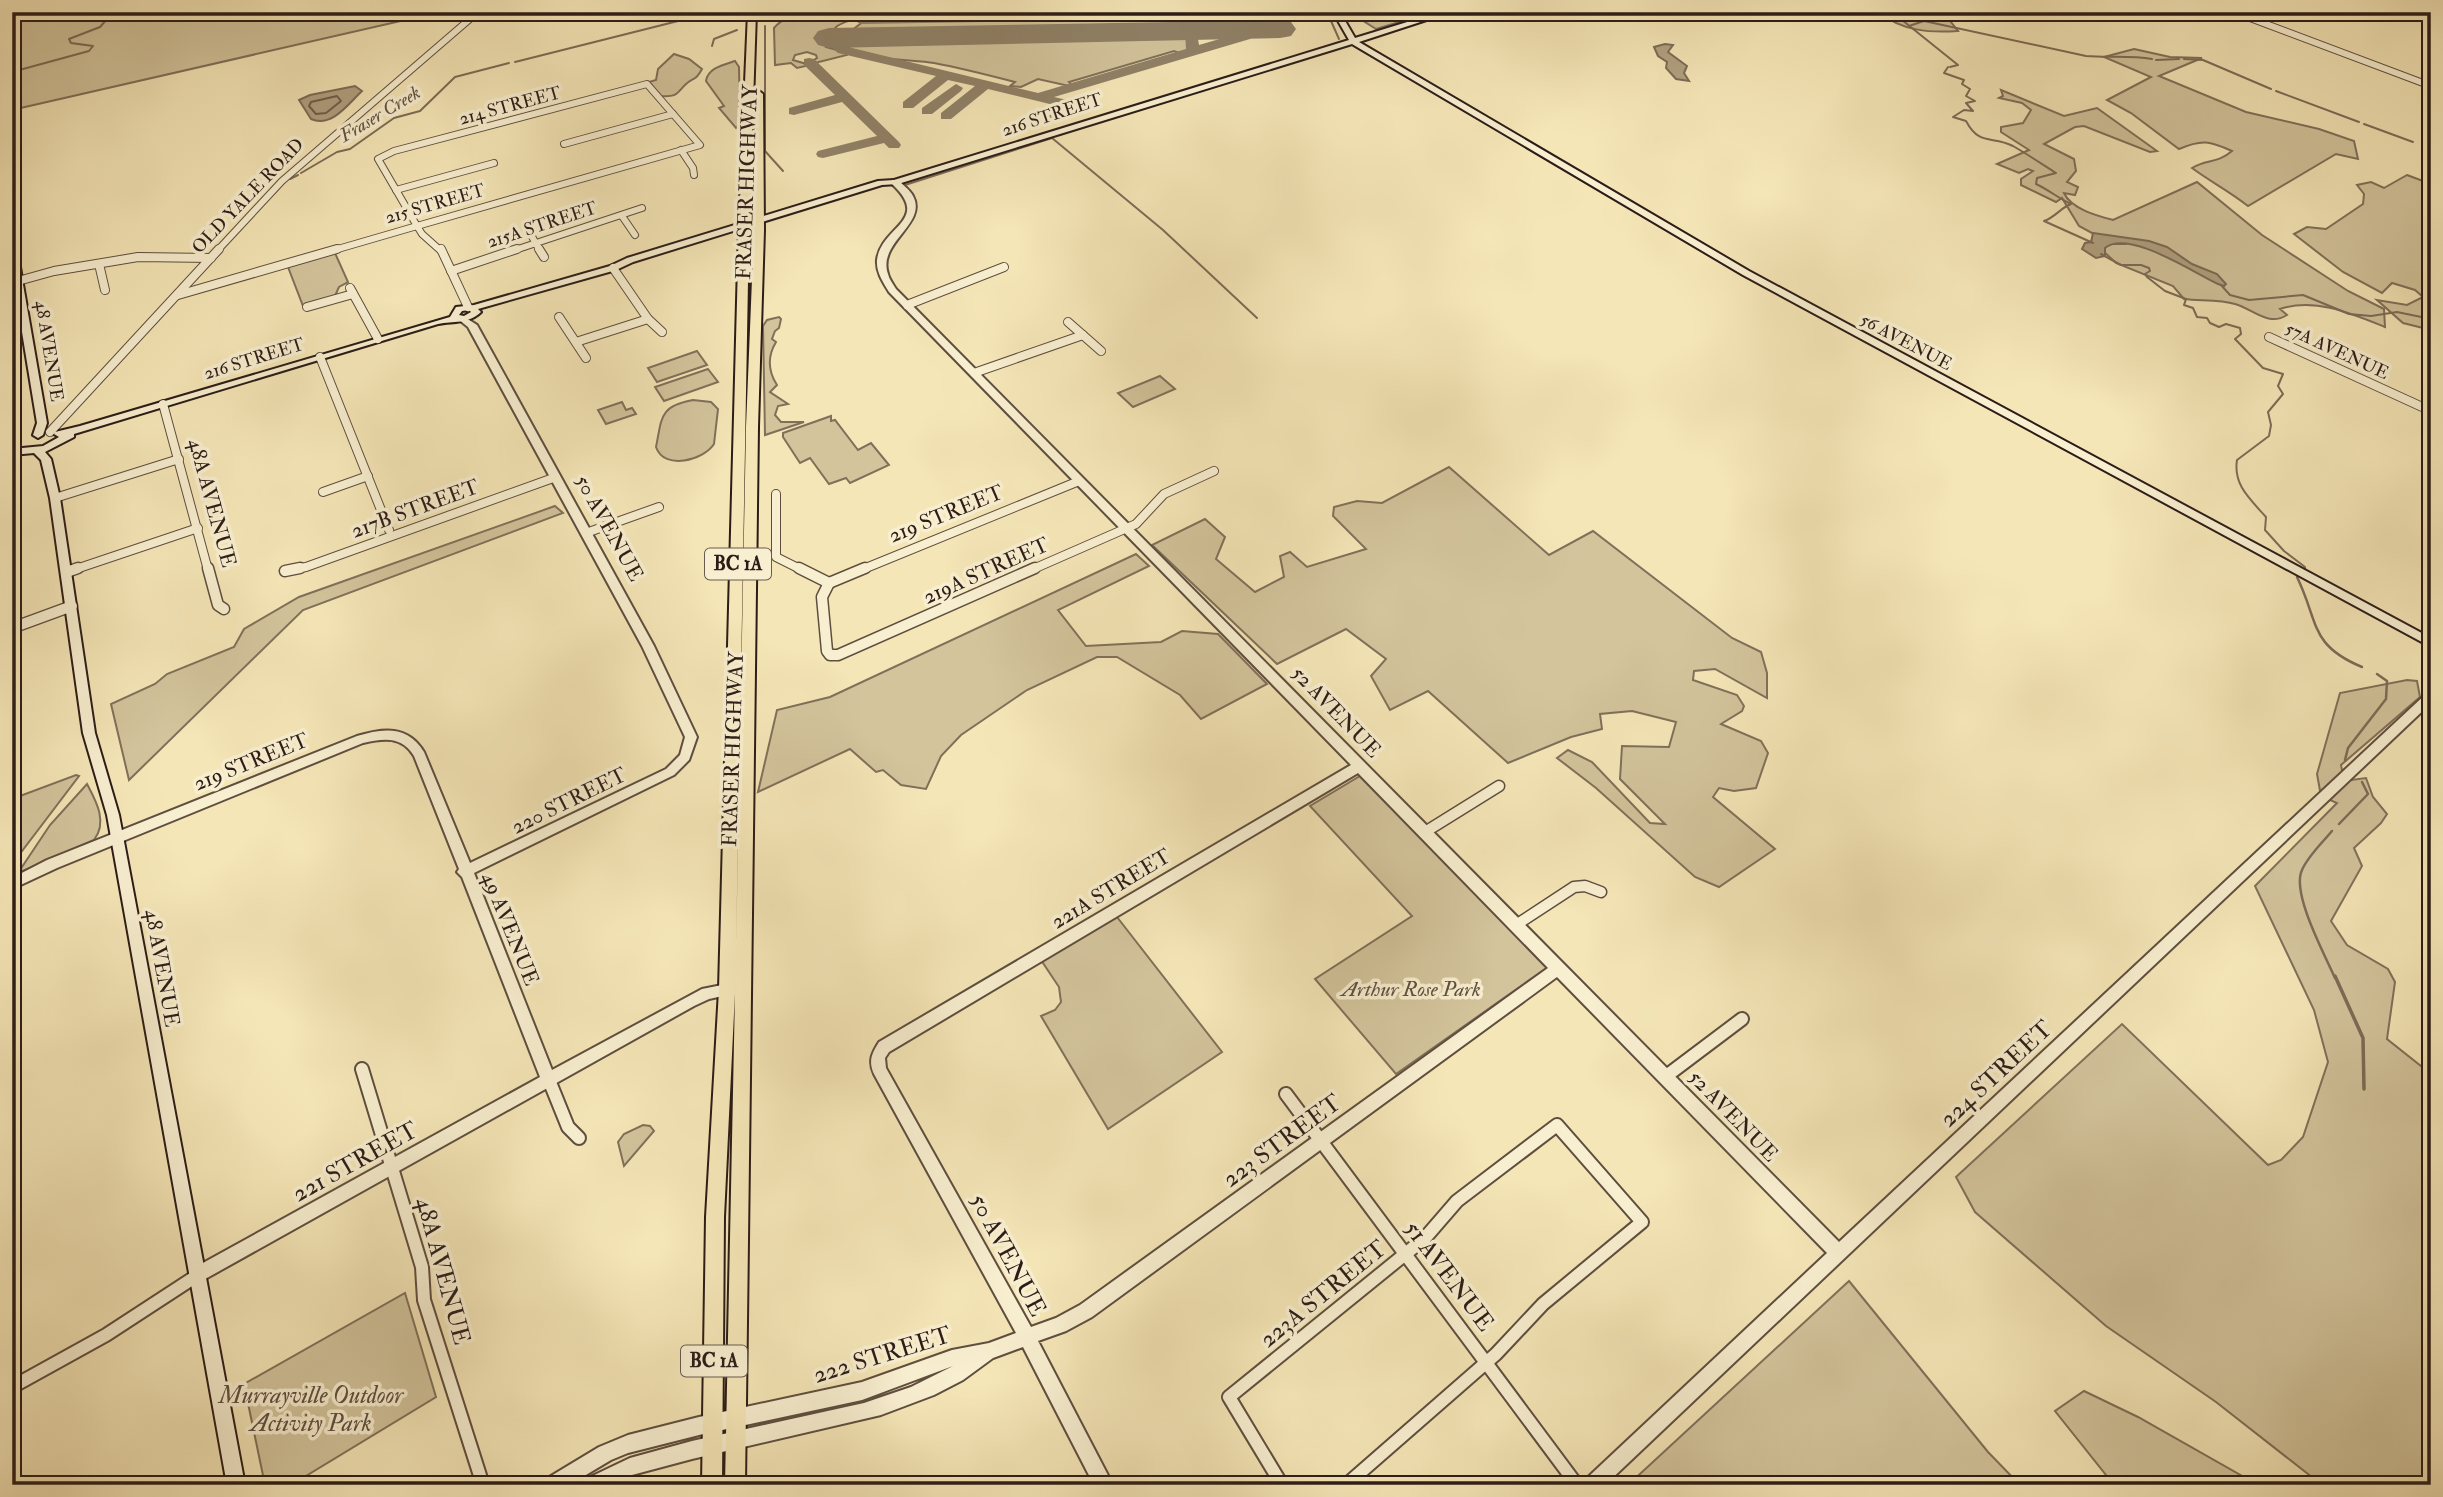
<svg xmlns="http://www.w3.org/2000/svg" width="2443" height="1497" font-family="'IM FELL Double Pica',serif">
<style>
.green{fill:#d3c49c;stroke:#80705a;stroke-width:2}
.water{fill:#b1a181;stroke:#7c6c57;stroke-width:2}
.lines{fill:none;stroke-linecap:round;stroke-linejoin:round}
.shore{stroke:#6e5e4c;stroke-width:2}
.stream-far2{stroke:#7c6c57;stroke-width:2}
.stream-far1{stroke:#7c6c57;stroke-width:2.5}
.stream{stroke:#7c6c57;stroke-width:3.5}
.taxiway{fill:#908167;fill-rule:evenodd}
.runway{fill:#908167;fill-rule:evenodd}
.minor-far3-casing{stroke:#5e4e3f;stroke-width:8}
.minor-far2-casing{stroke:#5e4e3f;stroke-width:10}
.minor-far1-casing{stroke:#5e4e3f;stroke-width:13}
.minor-casing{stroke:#5e4e3f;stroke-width:16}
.tertiary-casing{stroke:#5e4e3f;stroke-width:4}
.secondary-casing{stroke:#2c1c17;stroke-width:4}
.primary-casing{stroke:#2c1c17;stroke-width:4}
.minor-far3{stroke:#f8efd0;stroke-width:6}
.minor-far2{stroke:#f8efd0;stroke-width:8}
.minor-far1{stroke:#f8efd0;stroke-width:10}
.minor{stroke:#f8efd0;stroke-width:12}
.tertiary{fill:#f8efd0;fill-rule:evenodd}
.secondary{fill:#f8efd0;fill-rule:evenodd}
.primary{fill:#f5e6b7;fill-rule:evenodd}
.labels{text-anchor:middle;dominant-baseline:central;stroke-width:7;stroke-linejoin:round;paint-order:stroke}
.far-street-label{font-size:18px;fill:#2c1c17;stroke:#f8efd0}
.far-water-label{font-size:19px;font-style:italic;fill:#615141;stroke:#f8efd0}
.shield{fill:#f8efd0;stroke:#695b4e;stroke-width:2}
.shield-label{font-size:19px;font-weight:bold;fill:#2c1c17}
.street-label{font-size:21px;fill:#2c1c17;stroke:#f8efd0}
.park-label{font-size:21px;font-style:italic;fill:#5e4e3f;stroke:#f8efd0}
.near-street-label{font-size:24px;fill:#2c1c17;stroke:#f8efd0}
.near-park-label{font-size:24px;font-style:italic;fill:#5e4e3f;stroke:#f8efd0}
</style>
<rect width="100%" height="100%" fill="#f5e6b7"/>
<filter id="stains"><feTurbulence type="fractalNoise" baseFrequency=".00286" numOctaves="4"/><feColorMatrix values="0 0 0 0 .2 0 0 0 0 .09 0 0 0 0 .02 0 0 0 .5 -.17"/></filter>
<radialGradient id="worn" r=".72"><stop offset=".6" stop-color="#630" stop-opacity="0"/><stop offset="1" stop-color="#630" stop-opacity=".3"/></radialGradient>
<g class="green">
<path d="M12 12H440L12 110Z"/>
<path d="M867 12C847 27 835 15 826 47L848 53 847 55 815 63 812 61 817 58 816 55 807 52 795 55 793 60 810 65 797 68 791 63 775 65 774 28C793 5 841 12 867 12Z"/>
<path d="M1168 12H1200L1221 27H1190Z"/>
<path d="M1349 12H1433L1376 29Z"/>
<path d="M1879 12H1907L1950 21 1958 31C1930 33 1901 31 1879 12Z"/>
<path d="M1166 16 1183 28 857 33 851 31 864 21Z"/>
<path d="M1189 34 1190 50 1179 53 1174 51 1069 82 1072 85 1069 86 1038 79 1021 87 1010 86 1015 82C988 75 961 68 934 63 912 59 863 61 847 46L854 41Z"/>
<path d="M2134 49 2170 57 2202 58 2159 76 2246 112 2319 129 2354 141 2358 159 2336 154 2248 206C2229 191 2211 182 2192 168 2207 159 2217 164 2232 151 2210 141 2202 139 2179 149L2131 113 2107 100 2151 77 2104 57Z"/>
<path d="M674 54 689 59 702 69C695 82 693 77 685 85 676 94 677 97 661 96L649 82 656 80 658 69Z"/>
<path d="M735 61 739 67 740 123 736 128 719 108 724 106 706 81C708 68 723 65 735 61Z"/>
<path d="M2001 90 2064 116 2097 108 2157 151 2150 152 2084 126 2075 127 2044 144 2074 159 2076 171 2067 182 2078 187 2075 195 2064 193C2071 209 2098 216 2113 220L2197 182 2262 235 2348 291 2384 309 2385 327C2353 314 2315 297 2280 309L2287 315C2268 327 2253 309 2235 304 2220 299 2200 301 2184 299L2173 286 2116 263 2101 249 2104 244H2127L2103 239 2079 226 2062 198 2056 202 2021 185V179L2033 171 2028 169 2019 173 1997 164 2029 150 2001 132V127L2023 123 2031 110 2022 103 1999 98 2003 96Z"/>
<path d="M2407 175 2431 184V330L2403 323 2377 300 2407 305 2423 297 2415 290 2392 283 2382 293 2343 272 2294 234 2307 227 2326 229 2363 204 2364 194 2357 185 2371 182 2384 188Z"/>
<path d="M335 253 348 282 339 287 335 296 303 306 288 267Z"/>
<path d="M779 317 781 319 779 328 775 331 772 339 776 342C767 357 768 371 777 385L770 392 788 404 778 406 775 415 781 422H804L765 435 763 326 767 320Z"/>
<path d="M697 351 707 365 657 382 648 368Z"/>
<path d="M708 369 718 382 664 401 655 387Z"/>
<path d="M1160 376 1175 389 1133 407 1118 393Z"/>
<path d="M693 400 711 402 718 409 714 444C704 460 664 471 656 447 662 418 659 406 693 400Z"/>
<path d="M622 402 626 410 632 408 636 414 606 424 598 410Z"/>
<path d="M831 416V421L835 420 858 450 871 443 889 465 850 483 846 478 829 484 810 458 800 463 783 437V433Z"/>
<path d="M1449 467 1549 555 1593 531 1732 638 1761 652 1767 673V698L1715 669 1694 671 1693 680 1737 695 1744 706 1742 711 1721 724 1761 741 1768 753 1756 788 1734 791 1719 788 1713 797 1775 849 1719 887 1695 877 1596 788 1557 758 1568 750 1592 762 1650 823 1665 824 1620 779 1622 746 1669 747 1676 722 1632 711 1600 714 1602 729 1571 737 1508 763 1428 691 1390 710 1371 676 1386 659 1346 629 1277 664 1152 545 1205 519 1225 537 1216 559 1255 592 1284 577 1280 556 1290 552 1307 567 1366 549 1333 516 1334 507 1357 501 1382 503Z"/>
<path d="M555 506 563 513 303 610 129 780 111 704 155 684 167 674 234 647 244 629 299 597Z"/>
<path d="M1136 554 1149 566 1058 610 1086 646 1161 642 1182 631 1218 634 1267 684 1201 719 1180 695 1117 657H1097L1027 690 961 735 941 756 926 789 901 785 883 770 876 772 850 749 758 792 777 710 830 697Z"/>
<path d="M2407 680 2417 681 2420 697 2341 765 2344 781 2366 778 2373 797 2387 814 2381 823 2354 848 2362 866 2331 921 2347 945 2388 969 2395 982 2387 1039 2431 1074V1485H2322L2216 1402 2106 1326 1975 1212 1956 1177 2122 1024 2268 1165 2281 1160 2303 1137 2328 1062 2314 1010 2255 886 2337 803 2321 796 2317 774 2340 693Z"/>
<path d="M76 775 79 776 19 855H12V799Z"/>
<path d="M1360 776 1548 967 1396 1074 1315 979 1412 916 1310 806Z"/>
<path d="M87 784C96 801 108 822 94 840L23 871 20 870 50 825Z"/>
<path d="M1117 917 1222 1052 1108 1129 1041 1016 1055 1010 1061 1002 1059 987 1041 960Z"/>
<path d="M643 1125 650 1126 654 1131 624 1166 618 1142 624 1134Z"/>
<path d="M1849 1281 1988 1452 2020 1485H1628Z"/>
<path d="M405 1293 436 1397 291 1485H265L244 1384Z"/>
<path d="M2084 1391 2138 1417 2258 1485H2114L2055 1411Z"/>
</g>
<g class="water">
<path d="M1665 44 1673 45 1668 52 1687 66 1684 73 1689 81 1676 79 1666 68 1667 62 1658 56 1654 47Z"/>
<path d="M355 86 362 91C348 104 332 128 311 119L299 100 310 95Z"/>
<path d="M2093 233 2149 241 2167 247 2192 264 2217 274 2226 284 2224 286 2218 284C2194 273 2129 229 2105 248V256L2096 258 2082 249 2085 243 2091 242Z"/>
</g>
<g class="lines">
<path class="shore" d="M337 96 341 101 326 113 316 114 309 106 311 102Z"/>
<g class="stream-far2">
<path d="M765 12V19"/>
<path d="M1327 12 1339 39"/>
<path d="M1892 12 1958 65 1950 67"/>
<path d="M765 26V151L783 171"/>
<path d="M1909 26 1924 21 2086 56C2108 58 2130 55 2152 59"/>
<path d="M712 46 714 39 737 30"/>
<path d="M2184 59 2203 60 2271 89"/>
<path d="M2156 60 2179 59"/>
<path d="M515 62 690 18 703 12"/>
<path d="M1948 67 1944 73 1964 80 1962 84 1970 89 1966 96 1975 101 1966 103 1973 111 1964 110 1953 117 1966 121C1980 147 1992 135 2013 146 2027 154 2042 164 2056 173L2037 178 2036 184C2049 190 2058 198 2071 204 2060 208 2056 217 2044 221L2093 243"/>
<path d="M12 72 89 51 93 46 71 43 69 39 100 27 107 19 120 12"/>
<path d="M2276 91 2359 122"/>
<path d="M2364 124 2413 142"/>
<path d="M301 173 337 152 350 149 394 118 420 111 455 77 509 63"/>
<path d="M290 179 298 175"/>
<path d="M905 185 1052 138 1163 230 1257 318"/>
<path d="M2101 254 2121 265H2141L2149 268 2150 271 2145 274 2147 277 2165 291 2186 299 2184 305 2193 308 2197 317 2207 318 2210 323 2219 327 2226 324 2240 328 2241 334 2235 339 2263 368 2283 374 2278 386 2283 394 2268 412 2271 425 2269 436 2237 460C2233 485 2250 499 2266 517L2265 530 2284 551 2305 567V570"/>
<path d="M2221 285 2230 295 2249 300 2303 295 2349 314 2371 316 2397 312 2431 319"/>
</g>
<g class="stream-far1">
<path d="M2297 577C2319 622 2309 645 2362 667"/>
<path d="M2345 760 2348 748 2386 699 2387 681 2377 674"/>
<path d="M2339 824 2368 794 2362 782"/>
<path d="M2332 831C2322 843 2308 856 2302 870 2291 893 2325 955 2335 978"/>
</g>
<path class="stream" d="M2335 976 2363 1038 2364 1089"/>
<g class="taxiway">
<path d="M1173 12 1196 28 1199 45 1240 33 1245 29V20L1237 12H1251L1257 19V30L1250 39 1054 97 1084 104 1086 107 1083 114 1052 122 1045 118 1047 115 1070 109 988 89 951 119H941V113L975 86 948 80 913 108H903V102L936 76 838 53 828 45 834 36 850 33 856 37 843 42 848 47 1038 93 1186 49 1185 32 1166 19 860 24 854 20 860 16Z"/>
<path d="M809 58 814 59 899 142 901 145 899 148H889L884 143 823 158 818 157 816 154 818 151 877 136 842 102 794 115 789 114V108L835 95 804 65V59Z"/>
<path d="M956 84 963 88 961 91 932 114H922V108Z"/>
</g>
<path class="runway" d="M1280 20 1291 22 1296 29 1291 36 1280 38 829 48 818 45 813 38 818 31 829 28Z"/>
<defs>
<g id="minor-far3">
<path d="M2234 12 2431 86"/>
<path d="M647 84 700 145 417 226 378 159 394 151Z"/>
<path d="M564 144 673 114"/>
<path d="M681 150 693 168 694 175"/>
<path d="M396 190 494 163"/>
<path d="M622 216 635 235"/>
<path d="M417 226 422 234 441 251"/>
<path d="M530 233 540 251"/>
<path d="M217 251 282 181 478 12"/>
<path d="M331 251 417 226"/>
<path d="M512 251 642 208"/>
</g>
<g id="minor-far2">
<path d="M441 249 468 307"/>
<path d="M539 249 544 257"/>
<path d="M99 264 105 290"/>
<path d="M613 268 648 319 662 332"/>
<path d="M451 271 517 249"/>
<path d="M18 281 54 271 138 257 211 258"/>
<path d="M350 288 378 339"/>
<path d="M178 295 337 249"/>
<path d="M907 305 1004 267"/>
<path d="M307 307 353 294"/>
<path d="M559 317 586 358"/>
<path d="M1068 322 1101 351"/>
<path d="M2269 337 2431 411"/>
<path d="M576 342 648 319"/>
<path d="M320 357 389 530"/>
<path d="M974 373 1083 335"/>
<path d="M163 404 208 570"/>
<path d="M50 432 219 249"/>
<path d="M323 492 368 476"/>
<path d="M776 494V557L802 570"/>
<path d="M55 498 179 459"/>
<path d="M586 533 659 507"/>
<path d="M73 570 198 528"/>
<path d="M290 570 306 567 556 477"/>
<path d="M861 570 1079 481"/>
<path d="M1031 570 1136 524 1164 494 1214 471"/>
</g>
<g id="minor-far1">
<path d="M208 568 218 605 224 609"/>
<path d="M799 568 829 583"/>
<path d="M285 571 300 568"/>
<path d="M67 572 78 568"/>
<path d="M829 583 822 597 827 651 830 655H838L1035 568"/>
<path d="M829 583 865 568"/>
<path d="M12 628 72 606"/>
<path d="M1425 832 1499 786"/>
<path d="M1516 925 1574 887 1585 886 1601 892"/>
</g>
<g id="minor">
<path d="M362 1069 422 1267 424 1300 483 1485"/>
<path d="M1665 1077 1742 1019"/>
<path d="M549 1080 568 1127 579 1138"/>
<path d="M1286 1094 1577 1485"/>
<path d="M12 1387 106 1335 198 1275"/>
<path d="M1282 1485 1229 1397 1425 1238 1457 1201 1557 1125 1642 1222 1543 1304 1496 1354 1346 1485"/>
</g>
<g id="tertiary">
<path d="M892 180H898C903 185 910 190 913 196 928 224 877 242 888 274 889 279 893 284 896 289L1839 1242 2427 693 2431 692V703L1605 1485H1583L1586 1479 1827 1253 1557 977 1092 1317 1066 1331 1038 1341 1113 1485H1094L1023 1347 993 1358 963 1380 934 1395 881 1415 692 1459 632 1475 612 1485H583L586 1479 630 1458 692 1441 864 1403 911 1387 953 1366 862 1400 699 1435 628 1453 611 1460 569 1485H543L546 1479 599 1447 628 1435 699 1417 862 1382 952 1350 989 1343 1016 1333 874 1074C868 1061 872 1053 879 1042L1351 765 889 292C883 282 876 272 877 260 881 226 932 221 892 184ZM1358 773 1548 968 1080 1305 1056 1318 1031 1327 886 1068 885 1058 889 1052Z"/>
<path d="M463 316 477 325 654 646 697 737 689 760 674 775 474 873 552 1070 702 989 727 984 732 986 734 990 732 994 709 999 694 1006 198 1283 192 1281 190 1275 192 1269 540 1077 462 877 457 872 459 869 414 756C402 736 384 738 363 743L57 868 12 889V878L47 860 357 736C383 728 408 725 424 752L470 863 666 769 680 755 685 737 642 646 468 327 458 319Z"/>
</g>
<g id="secondary">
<path d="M1333 12H1340L1355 38 1440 12H1451L1359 42 1749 271 2431 638V647L1743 275 1352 44 898 184 882 185 633 262 616 270 478 309 481 312C469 324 453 321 438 324L74 434V437L45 452 51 459 60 498 95 733 119 815 245 1485H227L107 815 83 733 50 498 41 460 34 453 12 455V449L43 446 59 437 54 434 55 432 80 426 450 317 456 307 474 305 610 266 627 258 878 181 894 180 1349 40ZM469 310 471 312 464 316 459 315 462 311Z"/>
<path d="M12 242 16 244 47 423 43 435 38 438 33 435 37 423 12 271Z"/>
</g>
<path id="primary" d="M748 12H756L749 225 736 950 746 427 754 230 755 94 759 91 763 94 764 230 758 427 745 1485H725L735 993 724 1217 722 1485H702L706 1217 719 990 739 225Z"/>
</defs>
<use href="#minor-far3" class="minor-far3-casing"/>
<use href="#minor-far2" class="minor-far2-casing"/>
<use href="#minor-far1" class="minor-far1-casing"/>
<use href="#minor" class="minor-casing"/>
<use href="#tertiary" class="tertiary-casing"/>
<use href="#secondary" class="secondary-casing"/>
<use href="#primary" class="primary-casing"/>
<use href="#minor-far3" class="minor-far3"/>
<use href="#minor-far2" class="minor-far2"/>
<use href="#minor-far1" class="minor-far1"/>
<use href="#minor" class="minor"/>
<use href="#tertiary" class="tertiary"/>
<use href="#secondary" class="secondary"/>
<use href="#primary" class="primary"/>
</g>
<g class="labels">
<g class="far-street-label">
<text transform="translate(510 106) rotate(-15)">214 STREET</text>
<text transform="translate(1052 115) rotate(-18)">216 STREET</text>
<text transform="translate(248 196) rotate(-46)">OLD YALE ROAD</text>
<text transform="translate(435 204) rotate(-16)">215 STREET</text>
<text transform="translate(542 225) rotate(-18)">215A STREET</text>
<text transform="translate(1906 342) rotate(28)">56 AVENUE</text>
<text transform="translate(49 351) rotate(81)">48 AVENUE</text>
<text transform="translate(2337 351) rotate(25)">57A AVENUE</text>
<text transform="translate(254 359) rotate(-17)">216 STREET</text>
</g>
<g class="far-water-label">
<text transform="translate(380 114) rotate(-31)">Fraser Creek</text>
</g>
<g class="shield">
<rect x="705" y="548.5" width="66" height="31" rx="5"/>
<rect x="681" y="1345.5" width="66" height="31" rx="5"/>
</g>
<g class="shield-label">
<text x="738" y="564">BC 1A</text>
<text x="714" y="1361">BC 1A</text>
</g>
<g class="street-label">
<text transform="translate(747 182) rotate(-88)">FRASER HIGHWAY</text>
<text transform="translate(212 503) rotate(75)">48A AVENUE</text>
<text transform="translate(415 509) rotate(-20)">217B STREET</text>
<text transform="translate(946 514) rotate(-22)">219 STREET</text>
<text transform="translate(609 528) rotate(61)">50 AVENUE</text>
<text transform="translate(986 571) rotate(-24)">219A STREET</text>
<text transform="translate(1336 712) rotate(46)">52 AVENUE</text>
<text transform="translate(733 749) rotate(-88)">FRASER HIGHWAY</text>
<text transform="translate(251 762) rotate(-22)">219 STREET</text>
<text transform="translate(569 801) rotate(-26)">220 STREET</text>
<text transform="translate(1111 889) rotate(-31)">221A STREET</text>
<text transform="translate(510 929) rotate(68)">49 AVENUE</text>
<text transform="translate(162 968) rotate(80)">48 AVENUE</text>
<text transform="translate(1733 1116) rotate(46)">52 AVENUE</text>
</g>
<g class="park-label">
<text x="1411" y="989">Arthur Rose Park</text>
</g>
<g class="near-street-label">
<text transform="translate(1996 1074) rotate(-43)">224 STREET</text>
<text transform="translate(1282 1141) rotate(-36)">223 STREET</text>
<text transform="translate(355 1162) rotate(-29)">221 STREET</text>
<text transform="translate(1008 1255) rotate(62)">50 AVENUE</text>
<text transform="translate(443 1271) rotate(75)">48A AVENUE</text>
<text transform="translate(1449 1276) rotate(53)">51 AVENUE</text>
<text transform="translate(1323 1294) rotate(-39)">223A STREET</text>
<text transform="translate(882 1355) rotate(-17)">222 STREET</text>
</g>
<g class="near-park-label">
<text x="311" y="1395">Murrayville Outdoor<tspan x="311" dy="28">Activity Park</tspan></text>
</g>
</g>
<rect width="2443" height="1497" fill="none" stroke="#f5e6b7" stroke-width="42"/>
<rect x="14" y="14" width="2415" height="1469" fill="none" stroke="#2c1c17" stroke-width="3.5"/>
<rect x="21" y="21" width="2401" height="1455" fill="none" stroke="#2c1c17" stroke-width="2"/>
<rect width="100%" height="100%" filter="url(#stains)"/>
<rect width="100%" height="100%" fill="url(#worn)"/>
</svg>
